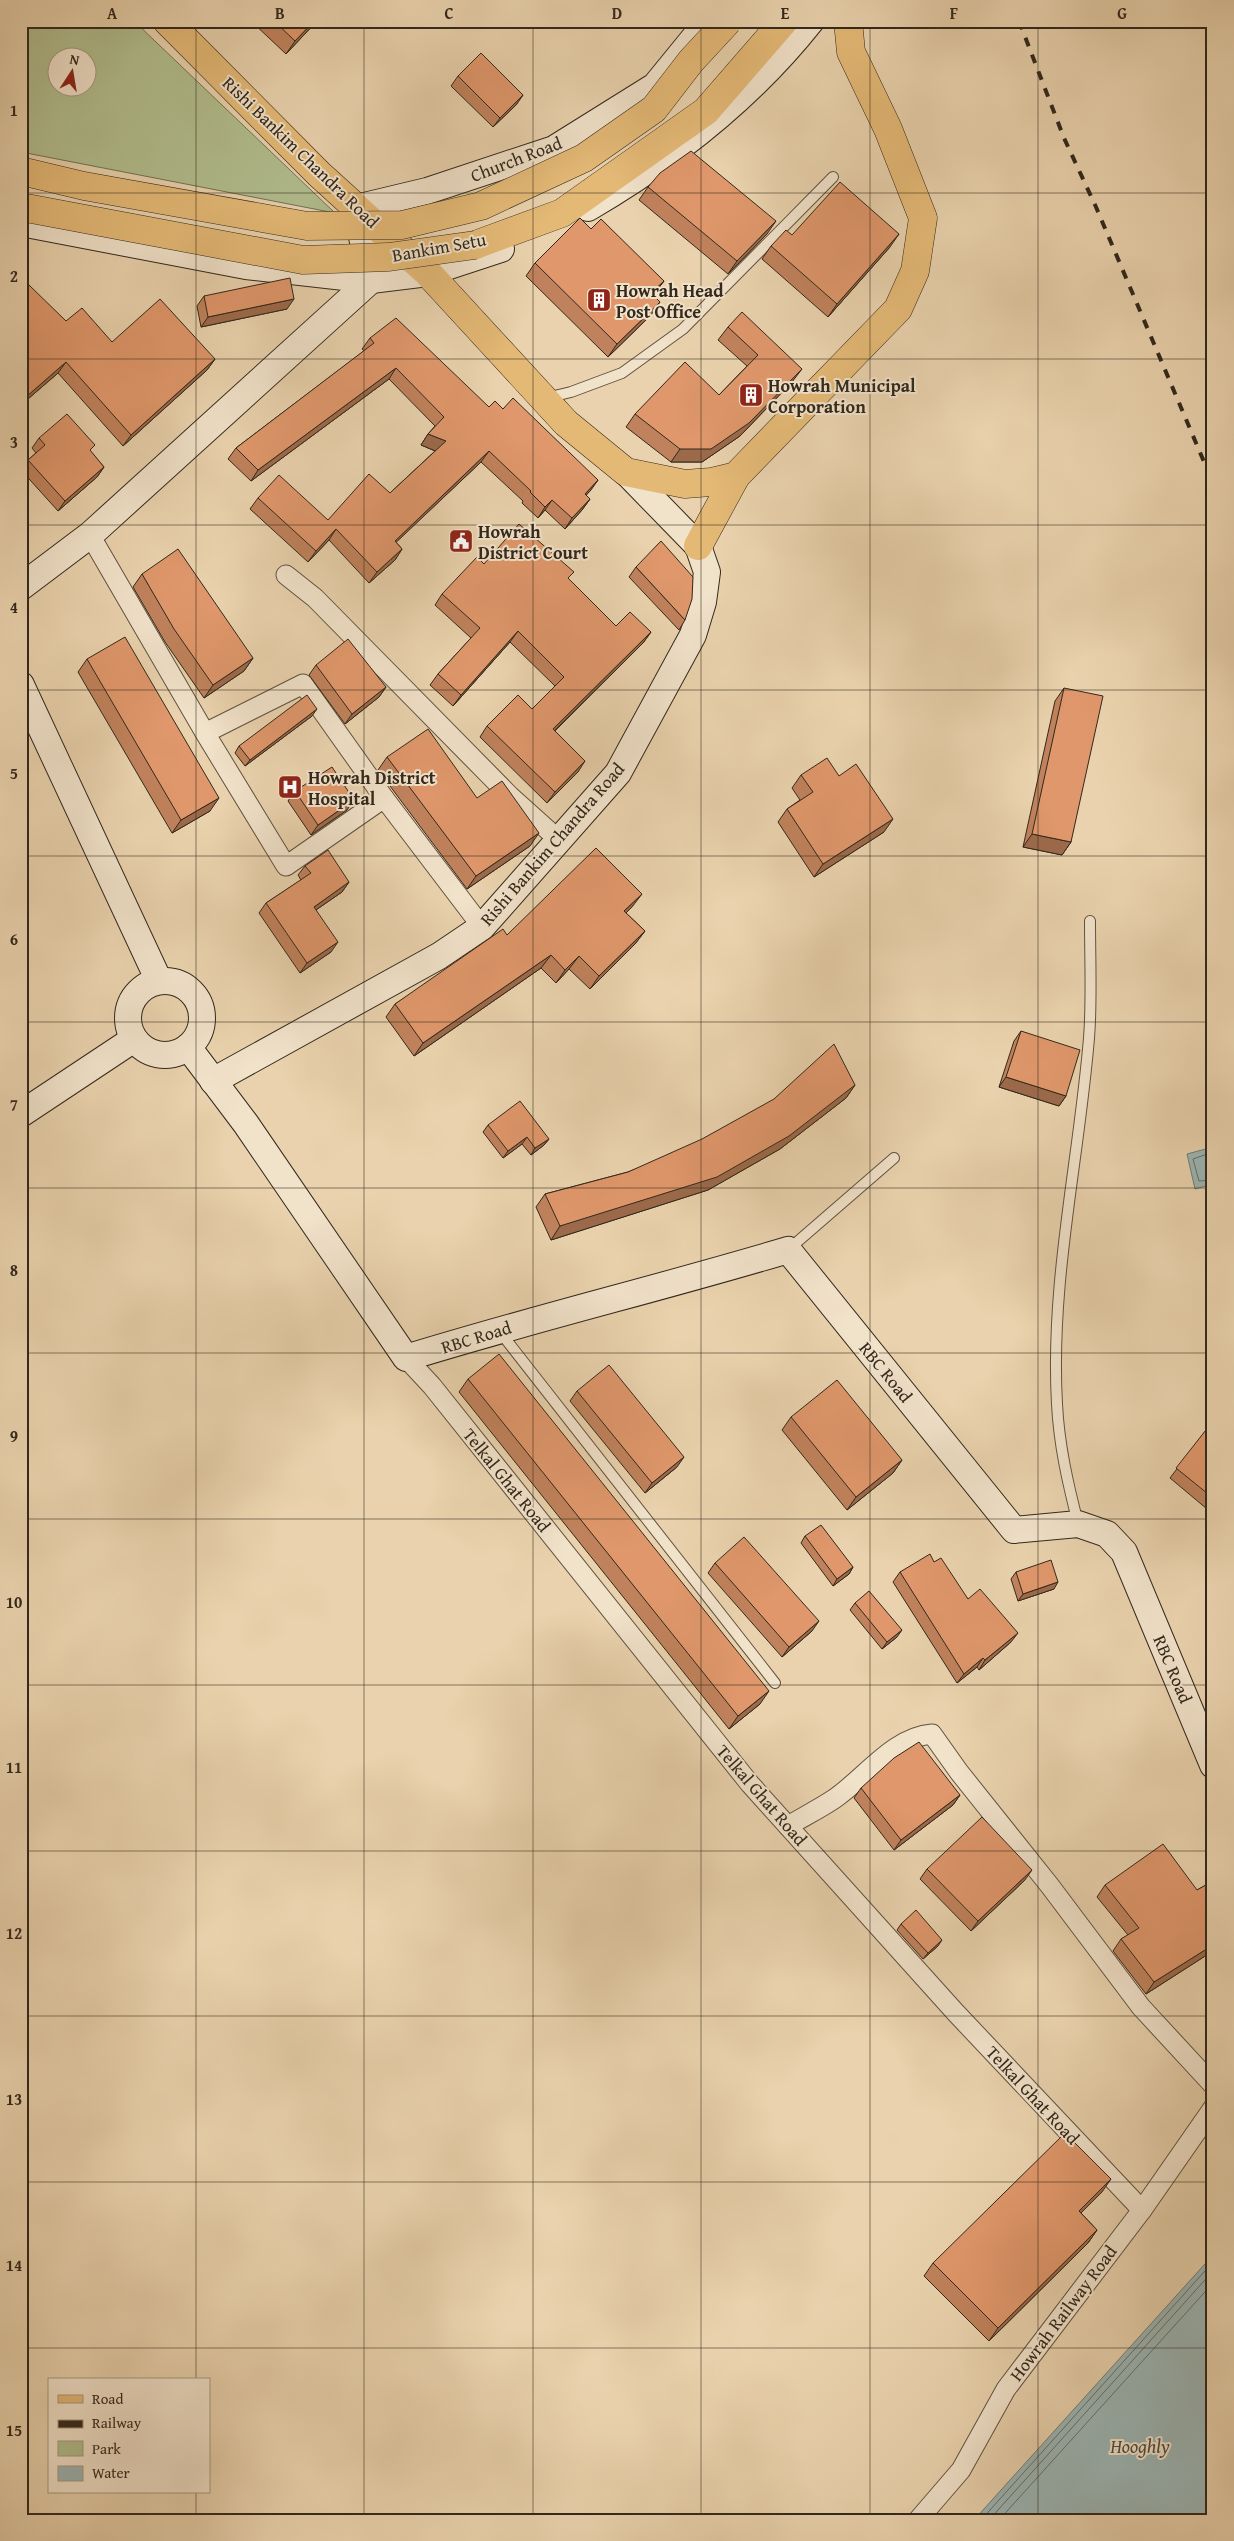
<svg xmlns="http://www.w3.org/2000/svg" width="1234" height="2541" font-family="'Gentium Book Plus',serif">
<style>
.green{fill:#b1bd8e;stroke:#727255;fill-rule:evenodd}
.water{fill:#9bb5b4;stroke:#717d77}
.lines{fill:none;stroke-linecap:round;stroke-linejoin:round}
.shore{stroke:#666e68;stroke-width:1}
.lane-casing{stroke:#605240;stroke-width:12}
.street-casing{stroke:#605240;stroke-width:21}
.secondary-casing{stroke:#32281c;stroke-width:28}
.primary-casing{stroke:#32281c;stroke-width:29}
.lane{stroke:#f1e2ca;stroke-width:10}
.street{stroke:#f1e2ca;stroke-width:19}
.secondary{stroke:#f1e2ca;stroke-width:26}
.primary{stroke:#e4b976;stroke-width:28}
.rail{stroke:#32281c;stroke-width:4;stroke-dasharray:9 9;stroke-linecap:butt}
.primary-bridge-casing{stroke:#32281c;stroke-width:29;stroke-linecap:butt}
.primary-bridge{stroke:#e4b976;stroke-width:28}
.wall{fill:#c0825c;stroke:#32281c}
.shaded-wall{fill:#9c6a4b;stroke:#32281c}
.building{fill:#df976b;stroke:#32281c}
.grid{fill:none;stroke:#32281c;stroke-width:1;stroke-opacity:0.55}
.labels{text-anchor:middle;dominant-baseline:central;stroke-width:4;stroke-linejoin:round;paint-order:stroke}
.street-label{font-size:18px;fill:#32281c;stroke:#f1e2ca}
.poi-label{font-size:18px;font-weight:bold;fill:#32281c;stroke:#f1e2ca;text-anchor:start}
.water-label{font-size:19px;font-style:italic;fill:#4c4b42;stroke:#f1e2ca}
.neatline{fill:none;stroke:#32281c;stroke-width:2}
.grid-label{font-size:16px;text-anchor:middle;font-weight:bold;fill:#32281c}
</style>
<rect width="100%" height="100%" fill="#e9d2ad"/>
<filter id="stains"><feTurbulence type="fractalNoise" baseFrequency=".004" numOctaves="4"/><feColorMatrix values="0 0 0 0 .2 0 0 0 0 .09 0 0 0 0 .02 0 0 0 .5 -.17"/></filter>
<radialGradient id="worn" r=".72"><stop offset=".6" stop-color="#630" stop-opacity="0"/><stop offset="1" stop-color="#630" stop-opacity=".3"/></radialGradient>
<path class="green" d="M21 21H134L335 213 21 152ZM58 58H88V88H58Z"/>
<g class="water">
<path d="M1213 1147V1184L1195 1189 1187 1154Z"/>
<path d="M1213 2255V2520H974Z"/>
</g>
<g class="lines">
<g class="shore">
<path d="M1213 1152 1193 1159 1199 1181 1213 1180"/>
<path d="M981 2520 1213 2262"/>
<path d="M989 2520 1213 2271"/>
<path d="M999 2520 1213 2283"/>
</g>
<defs>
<g id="lane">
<path d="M546 398 571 392 622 373 683 329 833 177"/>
<path d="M789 1249 894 1158"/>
<path d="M500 1332 775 1683"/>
<path d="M1078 1523C1068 1484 1059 1445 1057 1404 1050 1281 1079 1160 1089 1038 1092 1000 1090 960 1090 921"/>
</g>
<g id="street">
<path d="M90 535 205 733 286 866 384 798 303 684 205 733"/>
<path d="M286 575 315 598 510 796 559 840"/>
<path d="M384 798 482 927"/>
<path d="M406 1358 432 1386 750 1784 956 2013 1142 2210"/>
<path d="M788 1826C803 1817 819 1809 834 1799 865 1778 893 1737 932 1734L959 1772 1050 1886 1141 2007 1213 2085"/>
<path d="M918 2520 961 2470 1006 2389 1142 2210 1213 2108"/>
</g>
<g id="secondary">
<path d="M588 208C672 159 750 98 811 21"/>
<path d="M21 223 246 266 371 280 428 273 501 249"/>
<path d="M371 280 356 208 427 191 554 149 655 86 708 21"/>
<path d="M21 587 90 535 371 280"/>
<path d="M21 685 159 981"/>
<circle cx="165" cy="1018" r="37"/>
<path d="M188 1047 246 1124 406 1358C532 1319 661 1288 788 1250L1014 1530 1078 1524 1107 1534 1124 1552 1213 1765"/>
<path d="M213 1081 439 956 482 927 618 773 693 635 703 602 707 572 698 546 626 472"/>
<path d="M21 1114 134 1039"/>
</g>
<g id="primary">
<path d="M167 21 319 174 428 273 566 423 626 472 685 484 711 482 736 476 898 309 915 271 923 218 888 129 851 52 848 21"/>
<path d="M475 245 562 213 706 111 784 21"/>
<path d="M698 546 736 476"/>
</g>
</defs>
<use href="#lane" class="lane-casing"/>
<use href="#street" class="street-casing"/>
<use href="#secondary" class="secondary-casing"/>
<use href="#primary" class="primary-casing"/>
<use href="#lane" class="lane"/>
<use href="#street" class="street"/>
<use href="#secondary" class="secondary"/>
<use href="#primary" class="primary"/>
<path class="rail" d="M1019 21 1064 138 1096 207 1213 483"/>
<defs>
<g id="primary-bridge">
<path d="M21 171 84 186 307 226 402 225 481 206 584 158 654 109 691 61 728 21"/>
<path d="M21 207 303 260 389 257 475 245"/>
</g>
</defs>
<use href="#primary-bridge" class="primary-bridge-casing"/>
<use href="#primary-bridge" class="primary-bridge"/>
</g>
<g class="wall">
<path d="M251 21H317L286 54Z"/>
<path d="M458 76 523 95 516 105 493 127 451 86Z"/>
<path d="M648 187 767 234 728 274 639 200Z"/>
<path d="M591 229 664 281 653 295 651 315 608 357 526 276 535 263Z"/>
<path d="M792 235 890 247 828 317 762 259 771 246Z"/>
<path d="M21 292 66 321 112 342 215 359 207 370 123 446 58 373 21 405Z"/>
<path d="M204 296 287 309 201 327 197 306Z"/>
<path d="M728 327 792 382 740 436 702 462H671L626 427 635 414 719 395 747 366 718 340Z"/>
<path d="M370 338 489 407 503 409 598 480 586 495 590 499 582 510 565 529 545 510 538 518 522 503 523 501 481 462 396 542 402 549 395 560 369 583 329 540 308 562 250 509 258 498 328 520 390 493 435 451 421 445 428 434 435 426 389 379 251 481 228 459 236 448 364 351 362 349Z"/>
<path d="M39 438 91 452 104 467 97 477 58 511 21 470 28 460 36 453 32 448Z"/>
<path d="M484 564 569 580 616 626 651 632 643 643 555 731 578 772 547 803 480 737 487 726 532 709 555 686 510 642 453 706 430 685 438 674 471 638 435 605 442 594Z"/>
<path d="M636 567 685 620 679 630 629 577Z"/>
<path d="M142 574 253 658 244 671 204 698 165 642 133 587Z"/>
<path d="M87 659 210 811 172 833 78 672Z"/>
<path d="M316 665 386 687 379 697 345 724 309 675Z"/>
<path d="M1064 688 1071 842 1062 855 1023 847 1055 701Z"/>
<path d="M312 716 245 766 235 753 239 746Z"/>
<path d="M387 757 530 846 467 889 378 770Z"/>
<path d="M801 775 884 832 814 877 778 822 787 809 800 800 792 788Z"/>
<path d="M295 791 347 810 311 835 288 801Z"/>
<path d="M305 866 349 882 342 892 316 910 331 952 300 973 259 913 266 903 301 880 298 875Z"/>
<path d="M632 907 626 913 645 931 635 944 590 989 569 969 556 983 541 968 414 1056 386 1017 395 1004 507 935Z"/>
<path d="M1021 1031 1066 1096 1059 1106 999 1087 1014 1041Z"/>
<path d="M855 1085 846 1098 780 1149 708 1190 551 1240 536 1207 545 1194 628 1172Z"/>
<path d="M488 1125 549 1139 544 1145 531 1155 522 1144 503 1158 483 1132Z"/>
<path d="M468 1379 760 1704 729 1729 459 1392Z"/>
<path d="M577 1391 677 1467 645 1493 570 1401Z"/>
<path d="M791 1417 902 1460 893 1473 847 1510 782 1430Z"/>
<path d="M1213 1421V1501L1207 1509 1170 1478Z"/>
<path d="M805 1536 853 1567 849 1574 833 1586 801 1543Z"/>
<path d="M934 1562 968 1599 1011 1642 979 1670 977 1667 957 1683 893 1582 900 1572Z"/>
<path d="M715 1563 812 1631 782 1657 708 1573Z"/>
<path d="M1016 1572 1054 1589 1018 1601 1011 1579Z"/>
<path d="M855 1603 897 1637 882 1649 850 1610Z"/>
<path d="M861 1788 960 1795 953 1805 894 1850 854 1798Z"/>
<path d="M927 1869 1025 1880 971 1931 920 1879Z"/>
<path d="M1213 1881V1951L1146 1994 1113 1951 1121 1939 1128 1935 1097 1897 1105 1885 1197 1890Z"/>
<path d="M901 1924 938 1946 923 1959 897 1930Z"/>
<path d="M1102 2192 1081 2213 1097 2230 1088 2243 989 2341 924 2276 933 2263Z"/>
</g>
<g class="shaded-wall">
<path d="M314 21H317L286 54 295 41Z"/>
<path d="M523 95 516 105 493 127 500 118Z"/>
<path d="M776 221 767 234 728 274 737 261Z"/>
<path d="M899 234 890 247 828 317 837 304Z"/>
<path d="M664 281 654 294 642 306 651 293Z"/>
<path d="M294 299 287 309 201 327 208 317Z"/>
<path d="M660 302 651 315 608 357 617 344Z"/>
<path d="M215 359 207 370 123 446 131 435Z"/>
<path d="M66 362 58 373 21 405V403L26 397Z"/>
<path d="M396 368 389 379 251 481 258 470Z"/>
<path d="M802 369 792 382 740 436 702 462H671L680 449Z"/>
<path d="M428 434 446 441 438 452 421 445Z"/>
<path d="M489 451 481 462 387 551 395 541Z"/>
<path d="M104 467 97 477 58 511 65 501Z"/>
<path d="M598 480 591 490 577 505 585 494Z"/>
<path d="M590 499 582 510 565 529 572 518Z"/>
<path d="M552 500 545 510 538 518 545 507Z"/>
<path d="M336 529 329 540 308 562 316 551Z"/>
<path d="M402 549 395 560 369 583 377 572Z"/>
<path d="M518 631 510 642 453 706 461 695Z"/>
<path d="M651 632 643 643 545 740 553 729Z"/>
<path d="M253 658 244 671 204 698 213 685Z"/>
<path d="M386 687 379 697 345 724 352 714Z"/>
<path d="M317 709 312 716 245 766 250 760Z"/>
<path d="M585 761 578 772 547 803 555 792Z"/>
<path d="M219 798 210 811 172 833 181 820Z"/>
<path d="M354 800 347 810 311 835 318 825Z"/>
<path d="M893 819 884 832 814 877 823 864Z"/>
<path d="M539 833 530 846 467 889 476 876Z"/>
<path d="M1032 834 1071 842 1062 855 1023 847Z"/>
<path d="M349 882 342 892 307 916 314 907Z"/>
<path d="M642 894 632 907 615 924 624 911Z"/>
<path d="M645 931 635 944 590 989 599 976Z"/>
<path d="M338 942 331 952 300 973 307 963Z"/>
<path d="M551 955 541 968 414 1056 423 1043Z"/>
<path d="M579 956 569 969 556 983 565 970Z"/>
<path d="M1006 1077 1066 1096 1059 1106 999 1087Z"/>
<path d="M855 1085 846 1098 780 1149 708 1190 551 1240 560 1226Z"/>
<path d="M527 1137 522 1144 503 1158 508 1151Z"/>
<path d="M549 1139 544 1145 531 1155 535 1148Z"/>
<path d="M684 1457 677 1467 645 1493 652 1483Z"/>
<path d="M902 1460 893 1473 847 1510 856 1497Z"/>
<path d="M853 1567 849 1574 833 1586 837 1579Z"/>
<path d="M1058 1582 1054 1589 1018 1601 1023 1594Z"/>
<path d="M819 1621 812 1631 782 1657 789 1647Z"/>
<path d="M902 1630 897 1637 882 1649 887 1642Z"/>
<path d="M1018 1633 1011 1642 979 1670 985 1660Z"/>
<path d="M983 1658 977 1667 957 1683 964 1674Z"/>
<path d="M769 1691 760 1704 729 1729 738 1716Z"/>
<path d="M960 1795 953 1805 894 1850 901 1840Z"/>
<path d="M1032 1870 1025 1880 971 1931 978 1921Z"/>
<path d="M942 1940 938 1946 923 1959 928 1953Z"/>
<path d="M1213 1945V1951L1146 1994 1154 1982Z"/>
<path d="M1111 2179 1102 2192 1070 2224 1079 2211Z"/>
<path d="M1097 2230 1088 2243 989 2341 998 2328Z"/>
</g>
<g class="building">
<path d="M274 21H314L295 41Z"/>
<path d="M481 53 523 95 500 118 458 76Z"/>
<path d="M691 151 776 221 737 261 648 187 660 173Z"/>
<path d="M840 182 899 234 837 304 771 246 786 230 792 235Z"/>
<path d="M580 218 591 229 601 219 664 281 651 293 660 302 617 344 535 263Z"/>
<path d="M290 278 294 299 208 317 204 296Z"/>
<path d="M28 284 66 321 82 308 112 342 160 299 215 359 131 435 66 362 26 397 21 392V292Z"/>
<path d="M742 312 802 369 749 423 711 449H680L635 414 685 362 719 395 758 355 728 327Z"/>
<path d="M396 318 489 407 495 401 503 409 513 398 598 480 585 494 590 499 572 518 552 500 545 507 530 492 531 491 489 451 395 541 402 549 377 572 336 529 316 551 258 498 279 475 328 520 369 474 390 493 446 441 428 434 444 417 396 368 258 470 236 448 374 343 370 338Z"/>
<path d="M67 414 95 445 90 450 104 467 65 501 28 460 45 445 39 438Z"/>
<path d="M519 524 574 572 568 578 616 626 630 612 651 632 553 729 585 761 555 792 487 726 518 695 532 709 564 677 518 631 461 695 438 674 480 628 442 594 477 557 484 564Z"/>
<path d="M661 541 693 577 692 599 685 620 636 567Z"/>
<path d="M178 549 253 658 213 685 174 629 142 574Z"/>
<path d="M125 637 219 798 181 820 87 659Z"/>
<path d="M348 639 386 687 352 714 316 665Z"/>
<path d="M1064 688 1103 696 1071 842 1032 834Z"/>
<path d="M307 695 317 709 250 760 239 746Z"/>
<path d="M428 729 477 798 502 781 539 833 476 876 387 757Z"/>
<path d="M827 758 839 776 856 764 893 819 823 864 787 809 813 792 801 775Z"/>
<path d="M332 767 354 800 318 825 295 791Z"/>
<path d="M596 848 642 894 624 911 645 931 599 976 579 956 565 970 551 955 423 1043 395 1004 503 929 507 935Z"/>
<path d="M328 850 349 882 314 907 338 942 307 963 266 903 311 873 305 866Z"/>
<path d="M1021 1031 1080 1050 1066 1096 1006 1077Z"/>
<path d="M834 1044 855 1085 789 1136 717 1177 560 1226 545 1194 628 1172 702 1139 774 1099Z"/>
<path d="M520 1101 549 1139 535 1148 527 1137 508 1151 488 1125Z"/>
<path d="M499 1354 769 1691 738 1716 468 1379Z"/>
<path d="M609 1365 684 1457 652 1483 577 1391Z"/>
<path d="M837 1380 902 1460 856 1497 791 1417Z"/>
<path d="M1213 1421V1498L1176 1468Z"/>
<path d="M821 1525 853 1567 837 1579 805 1536Z"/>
<path d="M744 1537 819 1621 789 1647 715 1563Z"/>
<path d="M930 1554 934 1562 941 1558 968 1599 980 1589 1018 1633 985 1660 983 1658 964 1674 900 1572Z"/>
<path d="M1051 1560 1058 1582 1023 1594 1016 1572Z"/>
<path d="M869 1591 902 1630 887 1642 855 1603Z"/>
<path d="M919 1742 960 1795 901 1840 861 1788 894 1758Z"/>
<path d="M982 1817 1032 1870 978 1921 927 1869Z"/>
<path d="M1163 1844 1197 1890 1213 1881V1945L1154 1982 1121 1939 1139 1928 1105 1885Z"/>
<path d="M916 1910 942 1940 928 1953 901 1924Z"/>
<path d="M1065 2133 1111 2179 1079 2211 1097 2230 998 2328 933 2263Z"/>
</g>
<path class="grid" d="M196 21V2380M364 21V2520M533 21V2520M701 21V2520M870 21V2520M1038 21V2520M21 193H1213M21 359H1213M21 525H1213M21 690H1213M21 856H1213M21 1022H1213M21 1188H1213M21 1353H1213M21 1519H1213M21 1685H1213M21 1851H1213M21 2016H1213M21 2182H1213M21 2348H1213M196 2492V2520"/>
<defs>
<symbol id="building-square" viewBox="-11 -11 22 22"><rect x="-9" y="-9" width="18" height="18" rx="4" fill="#8f2418" stroke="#f1e2ca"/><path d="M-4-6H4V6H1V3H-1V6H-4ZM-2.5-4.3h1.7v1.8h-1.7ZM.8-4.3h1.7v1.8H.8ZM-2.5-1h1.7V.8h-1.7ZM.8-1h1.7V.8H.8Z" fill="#fff"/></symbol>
<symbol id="civic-square" viewBox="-11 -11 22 22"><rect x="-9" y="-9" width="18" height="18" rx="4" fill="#8f2418" stroke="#f1e2ca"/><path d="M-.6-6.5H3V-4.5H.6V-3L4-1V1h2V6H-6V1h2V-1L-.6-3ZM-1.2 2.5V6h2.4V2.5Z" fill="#fff"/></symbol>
<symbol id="hospital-square" viewBox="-11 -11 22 22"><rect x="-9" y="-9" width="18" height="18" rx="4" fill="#8f2418" stroke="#f1e2ca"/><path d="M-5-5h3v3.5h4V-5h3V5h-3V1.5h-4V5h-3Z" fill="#fff"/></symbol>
</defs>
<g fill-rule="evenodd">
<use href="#building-square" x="585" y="286" width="28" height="28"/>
<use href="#building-square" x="737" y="381" width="28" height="28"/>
<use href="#civic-square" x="447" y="527" width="28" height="28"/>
<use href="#hospital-square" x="276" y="773" width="28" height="28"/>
</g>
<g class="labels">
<g class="street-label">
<text transform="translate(301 152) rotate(44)">Rishi Bankim Chandra Road</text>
<text transform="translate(516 159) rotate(-21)">Church Road</text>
<text transform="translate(439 247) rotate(-10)">Bankim Setu</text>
<text transform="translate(552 844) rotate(-49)">Rishi Bankim Chandra Road</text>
<text transform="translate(476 1337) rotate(-17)">RBC Road</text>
<text transform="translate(886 1372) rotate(51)">RBC Road</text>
<text transform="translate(507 1480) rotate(51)">Telkal Ghat Road</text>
<text transform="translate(1173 1669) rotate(67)">RBC Road</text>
<text transform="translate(762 1795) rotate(49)">Telkal Ghat Road</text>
<text transform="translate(1033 2095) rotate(47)">Telkal Ghat Road</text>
<text transform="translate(1063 2313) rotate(-53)">Howrah Railway Road</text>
</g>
<g class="poi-label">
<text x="616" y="290">Howrah Head<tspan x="616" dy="21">Post Office</tspan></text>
<text x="768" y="385">Howrah Municipal<tspan x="768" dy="21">Corporation</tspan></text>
<text x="478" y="531">Howrah<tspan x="478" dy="21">District Court</tspan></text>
<text x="308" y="777">Howrah District<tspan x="308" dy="21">Hospital</tspan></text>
</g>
<g class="water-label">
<text x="1140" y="2446">Hooghly</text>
</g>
</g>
<rect width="1234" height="2541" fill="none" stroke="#e9d2ad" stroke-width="55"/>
<rect x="48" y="2378" width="162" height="115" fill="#f1e2ca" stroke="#a59884"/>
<rect x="58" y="2395" width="25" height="8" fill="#e4b976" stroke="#a59884"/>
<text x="92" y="2404" font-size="15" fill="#32281c">Road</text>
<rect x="58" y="2420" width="25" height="8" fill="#32281c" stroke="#a59884"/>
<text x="92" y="2428" font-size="15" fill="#32281c">Railway</text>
<rect x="58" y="2441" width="25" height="15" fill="#b1bd8e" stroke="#a59884"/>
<text x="92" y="2454" font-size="15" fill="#32281c">Park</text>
<rect x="58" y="2466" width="25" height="15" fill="#9bb5b4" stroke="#a59884"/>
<text x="92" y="2478" font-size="15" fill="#32281c">Water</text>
<g transform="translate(72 72) rotate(12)"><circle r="24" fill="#f1e2ca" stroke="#a59884"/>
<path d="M0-4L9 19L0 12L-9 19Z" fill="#8f2418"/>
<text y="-8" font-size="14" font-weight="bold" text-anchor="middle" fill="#32281c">N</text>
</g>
<rect x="28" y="28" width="1178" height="2486" class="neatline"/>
<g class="grid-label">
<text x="112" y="19">A</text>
<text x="280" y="19">B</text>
<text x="449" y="19">C</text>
<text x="617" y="19">D</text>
<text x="785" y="19">E</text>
<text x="954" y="19">F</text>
<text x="1122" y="19">G</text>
<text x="14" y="116">1</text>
<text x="14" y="282">2</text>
<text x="14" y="448">3</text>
<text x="14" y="613">4</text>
<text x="14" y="779">5</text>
<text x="14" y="945">6</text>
<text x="14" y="1110">7</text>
<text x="14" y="1276">8</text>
<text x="14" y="1442">9</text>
<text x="14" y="1608">10</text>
<text x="14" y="1773">11</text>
<text x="14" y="1939">12</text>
<text x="14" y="2105">13</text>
<text x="14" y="2271">14</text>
<text x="14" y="2436">15</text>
</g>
<rect width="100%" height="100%" filter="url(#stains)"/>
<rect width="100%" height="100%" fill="url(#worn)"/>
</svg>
